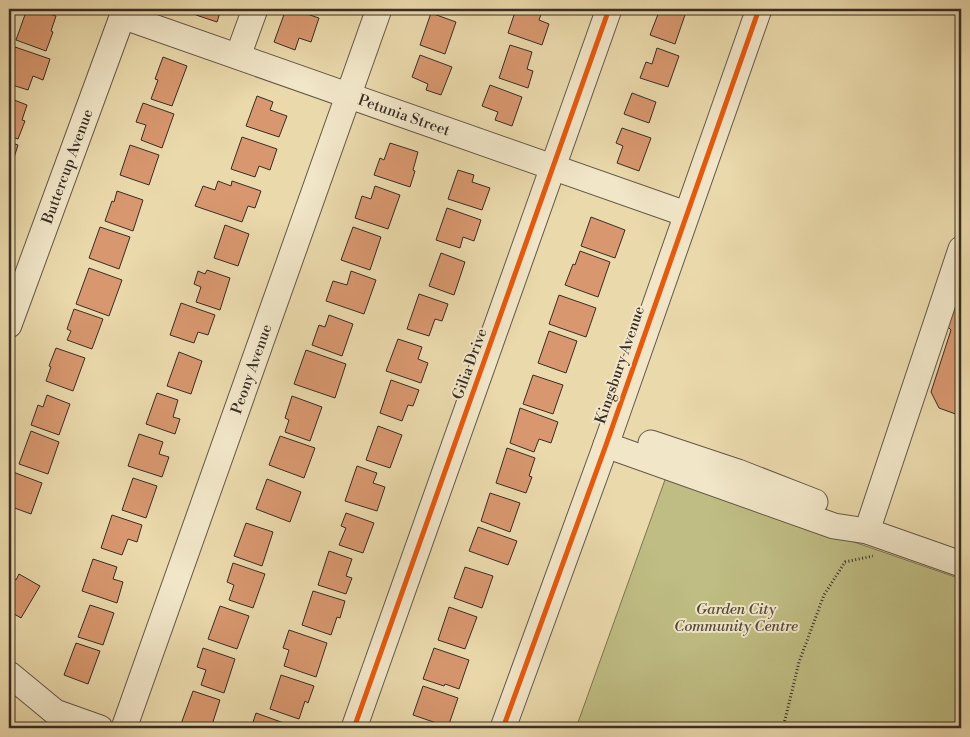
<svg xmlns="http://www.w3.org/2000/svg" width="970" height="737" font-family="'Libre Bodoni',serif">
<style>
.green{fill:#bfbd83;stroke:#7c7554}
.building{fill:#d8976e;stroke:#382d26}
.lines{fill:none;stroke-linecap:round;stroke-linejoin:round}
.minor-casing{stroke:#645847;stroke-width:27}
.path{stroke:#382d26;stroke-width:3;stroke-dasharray:1 2.5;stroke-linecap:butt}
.minor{stroke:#f1e6c8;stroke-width:25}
.cycleway-casing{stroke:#f1e6c8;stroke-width:8}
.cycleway{stroke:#e8590c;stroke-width:5}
.labels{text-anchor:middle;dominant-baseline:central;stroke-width:4;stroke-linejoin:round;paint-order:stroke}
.street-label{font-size:15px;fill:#382d26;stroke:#f1e6c8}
.park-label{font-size:15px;font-style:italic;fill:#534a39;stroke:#f1e6c8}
</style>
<rect width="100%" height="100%" fill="#ead9ab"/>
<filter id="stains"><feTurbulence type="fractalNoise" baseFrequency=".004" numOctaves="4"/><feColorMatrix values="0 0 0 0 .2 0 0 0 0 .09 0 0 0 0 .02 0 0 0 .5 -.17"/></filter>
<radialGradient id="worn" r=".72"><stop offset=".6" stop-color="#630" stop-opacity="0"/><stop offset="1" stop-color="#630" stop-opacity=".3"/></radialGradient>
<path class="green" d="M666 477 961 579V728H576Z"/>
<g class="building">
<path d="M27 9H34L56 16 51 31 53 32 46 51 16 40Z"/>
<path d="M186 9H221L217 22 196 15 197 12Z"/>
<path d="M286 9H292L319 18 311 42 299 38 295 50 274 42Z"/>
<path d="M516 9H543L539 20 549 24 542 45 508 33Z"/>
<path d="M660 9H676L686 12 675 44 650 35Z"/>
<path d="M431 13 456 22 445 54 420 45Z"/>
<path d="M510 45 532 52 527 69 533 71 528 88 499 78Z"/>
<path d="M15 47 50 59 43 80 33 76 28 90 9 84V63Z"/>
<path d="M657 48 679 56 668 87 640 78 646 62 652 64Z"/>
<path d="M420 55 452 67 441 95 426 90 428 84 412 77Z"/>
<path d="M163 57 187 66 172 106 151 99 158 80 155 79Z"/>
<path d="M490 85 522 97 512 126 495 120 498 112 482 106Z"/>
<path d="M632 93 656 102 649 123 624 114Z"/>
<path d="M257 96 273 102 270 110 287 116 279 137 246 126Z"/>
<path d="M9 98 27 105 22 120 25 121 18 139 9 136Z"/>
<path d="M143 103 174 114 162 148 141 140 146 125 136 122Z"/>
<path d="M622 128 651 138 639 171 617 163 623 146 616 143Z"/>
<path d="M242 137 277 149 270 170 259 166 255 177 231 169Z"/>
<path d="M9 142 18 145 12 164 9 163Z"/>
<path d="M390 143 418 152 413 170 415 171 410 187 374 175 380 158 384 160Z"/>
<path d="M130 145 159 155 149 185 120 175Z"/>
<path d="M458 170 474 175 472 182 490 188 482 210 448 199Z"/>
<path d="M218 181 231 186 232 181 261 191 255 208 248 206 242 222 195 206 203 186 215 190Z"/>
<path d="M375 186 400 195 388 229 355 218 362 196 371 199Z"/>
<path d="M117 191 143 200 133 231 105 221 112 201 114 202Z"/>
<path d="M447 208 481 220 474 241 463 237 460 248 436 240Z"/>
<path d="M591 217 625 230 615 258 581 246Z"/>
<path d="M225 225 249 234 238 266 214 258Z"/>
<path d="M100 227 130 237 119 269 89 258Z"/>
<path d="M353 227 381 237 370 270 341 260Z"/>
<path d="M580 251 610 262 598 297 565 285 573 264 575 265Z"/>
<path d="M441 253 465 262 454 295 429 286Z"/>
<path d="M89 268 122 280 109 316 76 304Z"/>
<path d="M207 270 230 278 220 310 196 302 201 287 194 284 198 271 205 274Z"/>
<path d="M351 271 376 280 364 314 326 301 333 281 347 285Z"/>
<path d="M419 294 448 304 442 321 435 319 429 336 407 329Z"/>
<path d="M559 295 596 308 586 337 549 324Z"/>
<path d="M961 299V416L939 408 931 392 951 330 945 324 956 302Z"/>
<path d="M181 303 215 315 208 335 198 332 194 343 170 335Z"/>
<path d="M74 309 103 319 92 349 67 340 71 331 67 329Z"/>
<path d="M329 315 353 324 342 356 312 345 319 325 325 327Z"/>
<path d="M549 331 577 341 566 373 538 363Z"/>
<path d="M398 339 422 347 418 359 428 363 421 383 386 371Z"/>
<path d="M56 348 85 358 73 391 46 381 51 367 49 366Z"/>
<path d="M306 350 346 364 335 398 294 384Z"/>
<path d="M179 352 202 361 191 394 167 386Z"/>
<path d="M533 375 563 385 553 414 523 404Z"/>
<path d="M391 380 419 390 413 406 408 405 402 421 380 413Z"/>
<path d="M157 393 178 400 173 417 180 419 175 434 146 424Z"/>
<path d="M47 395 70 404 59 435 31 425 38 405 43 407Z"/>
<path d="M292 396 322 407 310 441 285 432 289 420 285 418Z"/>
<path d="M520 408 558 422 551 443 539 439 534 452 510 443Z"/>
<path d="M378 426 402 435 390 468 366 460Z"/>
<path d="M31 431 59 442 48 474 19 464Z"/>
<path d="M139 434 163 442 159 454 169 457 162 477 128 466Z"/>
<path d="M280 436 315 448 304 478 269 465Z"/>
<path d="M507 448 535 458 529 476 532 477 526 493 496 483Z"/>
<path d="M357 466 377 473 373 483 385 487 377 511 345 501Z"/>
<path d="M13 472 42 483 31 514 9 506 12 493 9 492V485Z"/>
<path d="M133 478 157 486 146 518 122 510Z"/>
<path d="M267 479 301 492 290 522 256 509Z"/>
<path d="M490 493 520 503 510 532 481 521Z"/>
<path d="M346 513 374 523 363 553 339 545 346 528 341 526Z"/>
<path d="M112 515 142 525 137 542 128 539 122 555 101 548Z"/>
<path d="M246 523 273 532 262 566 234 556Z"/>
<path d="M478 527 517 541 508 565 469 551Z"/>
<path d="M329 551 352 559 346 576 352 578 346 594 318 585Z"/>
<path d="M93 559 117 567 113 579 123 582 117 603 82 591Z"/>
<path d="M233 563 265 574 253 608 229 600 234 585 227 582Z"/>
<path d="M465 567 493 576 482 608 454 598Z"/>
<path d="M19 574 40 586 21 618 9 611V576L16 580Z"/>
<path d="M313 591 345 601 340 618 337 617 331 635 302 625Z"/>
<path d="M90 605 114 613 103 645 78 637Z"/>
<path d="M220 606 249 616 237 649 208 639Z"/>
<path d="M449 607 477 617 465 649 438 640Z"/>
<path d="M289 630 327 643 316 677 284 666 289 650 283 648Z"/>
<path d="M76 643 100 651 88 684 64 675Z"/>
<path d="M203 648 235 659 224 693 201 685 206 670 197 667Z"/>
<path d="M434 648 469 660 459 689 445 684 444 686 423 679Z"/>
<path d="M281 675 314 686 308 703 305 701 299 719 270 709Z"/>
<path d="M423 686 458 698 448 727 413 715Z"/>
<path d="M193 691 220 700 211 728H194L181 724Z"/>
<path d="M256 713 295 727 294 728H251Z"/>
</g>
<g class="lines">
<defs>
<g id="minor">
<path id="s1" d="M122 16 686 214"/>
<path d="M238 56 255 9"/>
<path id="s2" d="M9 325 125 9"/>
<path d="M651 443 738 472 815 502"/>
<path d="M606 445 834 526 867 531 961 564"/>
<path d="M867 531 961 249"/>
<path d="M9 674 55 712 100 728"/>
<path id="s3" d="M124 728 379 9"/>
<path d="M354 728 609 9"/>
<path d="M503 728 606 445 759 9"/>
</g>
</defs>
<use href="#minor" class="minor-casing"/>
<g class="path">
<path d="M85 9 101 14"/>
<path d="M783 728 799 662 824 595 845 562 873 556"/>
</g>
<use href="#minor" class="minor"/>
<defs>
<g id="cycleway">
<path d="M354 728 609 9"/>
<path d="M503 728 606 445 759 9"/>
</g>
</defs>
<use href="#cycleway" class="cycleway-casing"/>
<use href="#cycleway" class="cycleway"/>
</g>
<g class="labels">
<g class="street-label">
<text stroke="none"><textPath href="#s1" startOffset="299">Petunia Street</textPath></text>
<text stroke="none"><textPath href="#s2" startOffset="169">Buttercup Avenue</textPath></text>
<text transform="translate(470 364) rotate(-70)">Gilia Drive</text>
<text transform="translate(620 365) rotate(-71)">Kingsbury Avenue</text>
<text stroke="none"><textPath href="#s3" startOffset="381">Peony Avenue</textPath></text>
</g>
<g class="park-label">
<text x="736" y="609">Garden City<tspan x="736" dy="17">Community Centre</tspan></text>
</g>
</g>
<rect width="970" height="737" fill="none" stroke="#ead9ab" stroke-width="30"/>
<rect x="10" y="10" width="950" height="717" fill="none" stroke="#382d26" stroke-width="2.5"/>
<rect x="15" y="15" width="940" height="707" fill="none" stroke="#382d26"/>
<rect width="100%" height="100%" filter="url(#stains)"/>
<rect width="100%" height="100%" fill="url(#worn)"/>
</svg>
